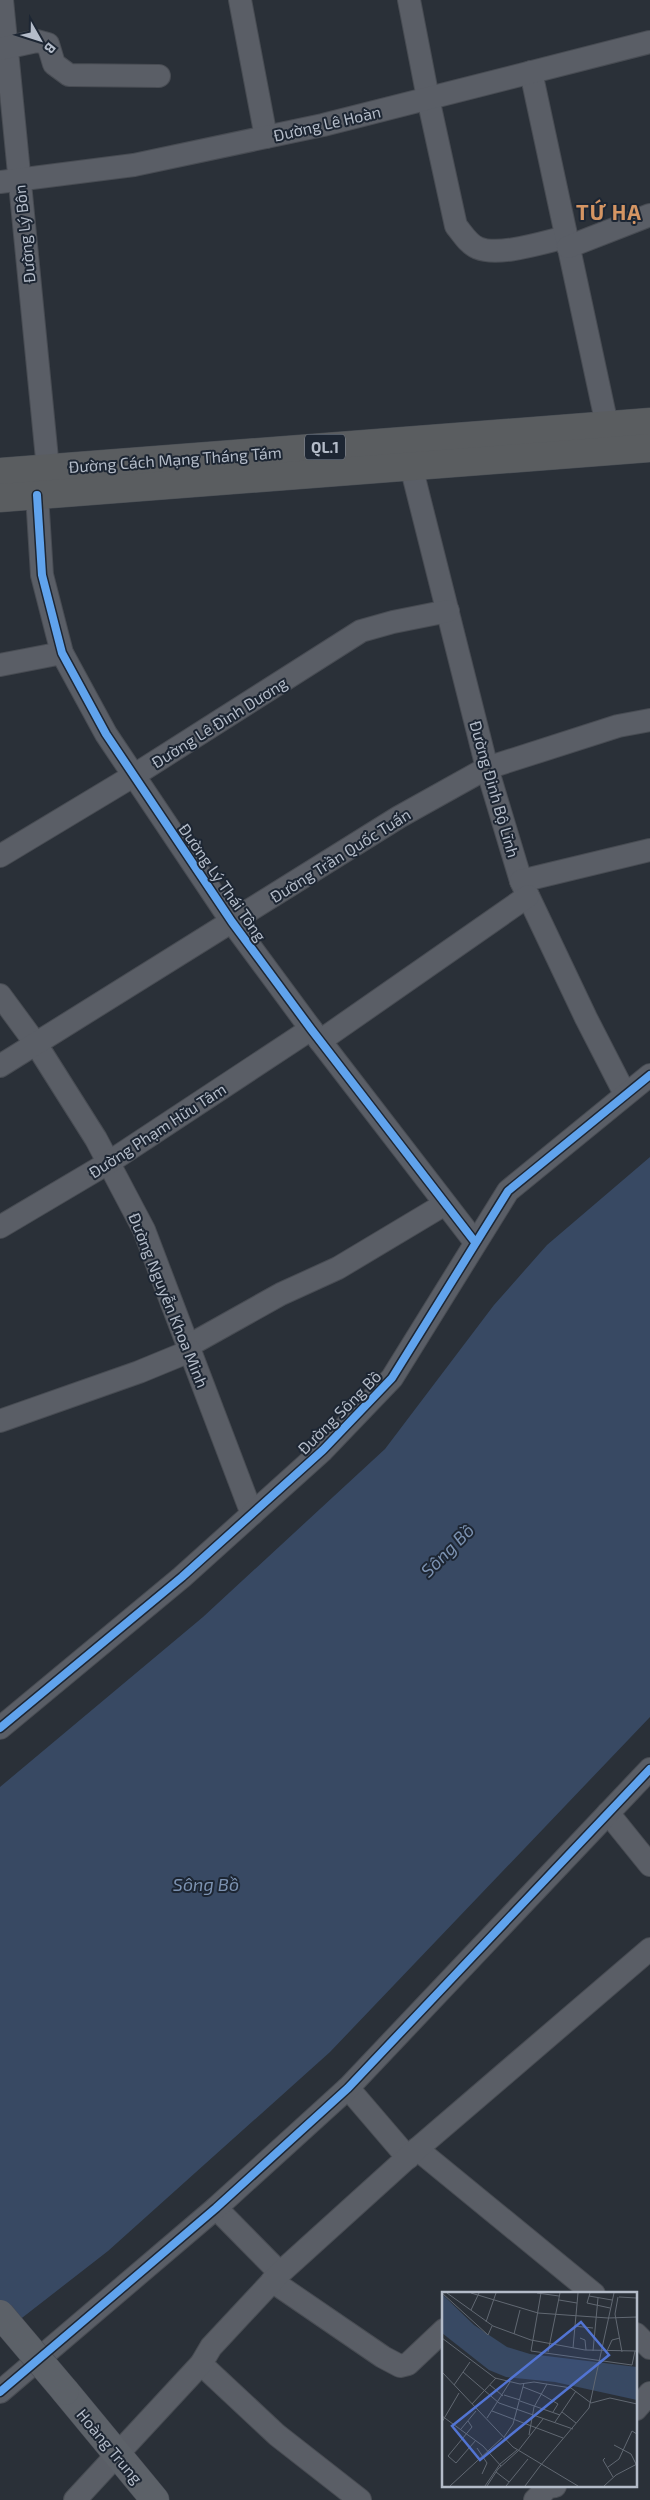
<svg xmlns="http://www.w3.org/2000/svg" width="650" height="2500" font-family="'Exo 2',sans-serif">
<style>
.water{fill:#384963}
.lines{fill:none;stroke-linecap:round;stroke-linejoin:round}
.minor-casing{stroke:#484c53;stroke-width:24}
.major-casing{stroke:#484c55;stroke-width:29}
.highway-casing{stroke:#474c53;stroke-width:29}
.minor{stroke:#5a5e66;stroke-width:22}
.major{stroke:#5c6168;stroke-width:28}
.highway{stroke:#5a5d60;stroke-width:28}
.major-bridge-casing{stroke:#484c55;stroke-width:29;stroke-linecap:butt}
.major-bridge{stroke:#5c6168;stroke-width:28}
.cycleway-casing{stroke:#1d2633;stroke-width:11}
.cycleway{stroke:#60a3ed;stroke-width:8}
.labels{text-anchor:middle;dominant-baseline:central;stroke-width:4;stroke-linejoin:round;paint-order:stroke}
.shield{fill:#1d2633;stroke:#878f9c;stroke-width:1}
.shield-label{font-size:15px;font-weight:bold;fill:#b4bcc9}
.street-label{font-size:16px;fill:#b4bcc9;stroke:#1d2633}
.water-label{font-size:18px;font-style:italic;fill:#7c92b1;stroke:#1d2633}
.district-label{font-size:21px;font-weight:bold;letter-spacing:1px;fill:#d59563;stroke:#1d2633}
.inset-road{fill:none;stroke:#616872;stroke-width:1}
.view{fill:#5274d3;fill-opacity:0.15;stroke:#5274d3;stroke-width:2.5}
.inset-edge{fill:none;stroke:#b4bcc9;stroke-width:2.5}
</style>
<rect width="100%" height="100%" fill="#2a3038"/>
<path class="water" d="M650 1157V1717L330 2052 108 2251 0 2335V1787L203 1617 385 1449 494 1305 547 1245Z"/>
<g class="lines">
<defs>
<g id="minor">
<path d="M2 0 48 469"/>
<path d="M240 0 266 137"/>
<path d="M409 0 428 98 456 226C463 234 468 244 478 248 499 257 544 242 566 237"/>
<path d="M0 49 37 41 48 44 54 64 69 75 159 76"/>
<path d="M531 72 607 425"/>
<path d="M0 182 134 165 266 137 323 125 650 42"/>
<path d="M568 247 650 215"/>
<path d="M411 466 487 768 521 881 586 1018 625 1094"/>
<path d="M37 495 42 575 62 653 106 734 232 922 311 1029 475 1242"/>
<path d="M0 665 62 653"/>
<path d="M0 856 133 776 361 631 393 622 448 611"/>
<path d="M521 881 650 850"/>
<path d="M0 995 36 1044 96 1139 144 1230 252 1514"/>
<path d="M320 1041 528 896"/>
<path d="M0 1066 399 817 487 768 618 726 650 720"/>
<path d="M0 1227 108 1163 311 1029"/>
<path d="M188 1346 281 1294 338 1268 445 1204"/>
<path d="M0 1421 139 1372 190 1351"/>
<path d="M0 1728 182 1577 323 1450 392 1378 508 1191 650 1075"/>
<path d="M608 1813 650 1865"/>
<path d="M348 2088 408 2158"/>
<path d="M417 2149 594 2294"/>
<path d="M216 2208 280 2273"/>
<path d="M272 2281 383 2357 400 2366 408 2364 444 2330"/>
<path d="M636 2334 650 2348"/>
<path d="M201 2364 277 2435 360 2500"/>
<path d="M0 2392 216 2208 348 2088 650 1769"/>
<path d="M636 2409 650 2393"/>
<path d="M75 2500 201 2364 211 2347 280 2273 417 2149 650 1949"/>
<path d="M535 2500 548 2487 555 2486"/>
</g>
<path id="major" d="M65 2391 155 2500"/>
<g id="highway">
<path d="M0 472 650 422"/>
<path d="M0 498 650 448"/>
</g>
</defs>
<use href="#minor" class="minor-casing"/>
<use href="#major" class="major-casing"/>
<use href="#highway" class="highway-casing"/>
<use href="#minor" class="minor"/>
<use href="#major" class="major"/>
<use href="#highway" class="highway"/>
<defs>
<path id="major-bridge" d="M0 2314 65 2391"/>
</defs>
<use href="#major-bridge" class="major-bridge-casing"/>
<use href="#major-bridge" class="major-bridge"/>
<defs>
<g id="cycleway">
<path d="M37 495 42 575 62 653 106 734 232 922 311 1029 475 1242"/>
<path d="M0 1728 182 1577 323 1450 392 1378 508 1191 650 1075"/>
<path d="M0 2392 216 2208 348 2088 650 1769"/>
</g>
</defs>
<use href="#cycleway" class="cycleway-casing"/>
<use href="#cycleway" class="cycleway"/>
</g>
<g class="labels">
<rect class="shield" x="305" y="434.5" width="40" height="25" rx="4"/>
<g class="shield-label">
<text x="325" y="447">QL.1</text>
</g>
<g class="street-label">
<text transform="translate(327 123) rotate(-13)">Đường Lê Hoàn</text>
<text transform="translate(24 234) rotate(-96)">Đường Lý Bôn</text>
<text transform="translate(175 459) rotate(-4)">Đường Cách Mạng Tháng Tám</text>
<text transform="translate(219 722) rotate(-32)">Đường Lê Đình Dương</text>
<text transform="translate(495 789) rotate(74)">Đường Đinh Bộ Lĩnh</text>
<text transform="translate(340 855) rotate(-32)">Đường Trần Quốc Tuấn</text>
<text transform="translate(223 882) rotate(55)">Đường Lý Thái Tông</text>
<text transform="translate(157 1130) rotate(-33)">Đường Phạm Hữu Tâm</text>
<text transform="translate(169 1300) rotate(68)">Đường Nguyễn Khoa Minh</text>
<text transform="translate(339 1412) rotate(-45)">Đường Sông Bồ</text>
<text transform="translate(110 2446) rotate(50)">Hoàng Trung</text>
</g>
<g class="water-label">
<text transform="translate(447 1550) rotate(-45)">Sông Bồ</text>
<text x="206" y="1884">Sông Bồ</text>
</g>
<g class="district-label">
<text x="609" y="211">TỨ HẠ</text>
</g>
</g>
<g transform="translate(442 2292)">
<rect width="195" height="195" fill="#2a3038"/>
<path d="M0 2 32 33 65 55 88 62 195 75V108L113 90 64 85 47 78 0 41Z" fill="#384963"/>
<path class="inset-road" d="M0 1 46 43 50 34M5 1 51 34 89 48 143 58 195 59M29 1 96 21 166 26M95 1 117 4M99 1 89 59 190 73 193 59M148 1 145 11 168 16M147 4 170 8M176 5 173 22 180 60M177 5 195 6M117 8 135 11M29 18 37 1M166 26 195 25M44 30 54 1M132 34 151 36M72 42 78 18M0 46 53 86 78 92 92 90 129 96 149 111 168 106 195 112M138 46 143 48 144 58M131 56 136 1M151 59 156 6M165 59 170 48 178 46M106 60 118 1M0 80 71 155 136 194M21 80 57 111 131 137M12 93 28 70M48 93 61 104M81 95 99 102M99 102 116 112 111 120M62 103 78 108M78 109 118 123M30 112 54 86M50 119 121 146M120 120 134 131M0 124 41 154 59 174M45 126 68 90M26 129 30 135 6 164 14 171 34 148M0 130 17 101M113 130 134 99M19 137 34 119M87 143 92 115 105 92M62 145 71 132 82 91M172 153 189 162 194 172M35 156 45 171 40 182M163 166 161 168 171 185M98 174 147 116 172 1M166 175 177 167 190 139 195 142M54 180 67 190M8 194 60 146M43 194 58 172 75 158M45 194 56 177 76 159 101 127M64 194 86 167M83 194 98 174M162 194 174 183 195 172"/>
<path class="view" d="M139 30 167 63 38 168 10 134Z"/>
<rect width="195" height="195" class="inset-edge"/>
</g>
<g transform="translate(40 40) rotate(129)" stroke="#1d2633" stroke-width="4" paint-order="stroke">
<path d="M0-4L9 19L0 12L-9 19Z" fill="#b4bcc9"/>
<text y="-8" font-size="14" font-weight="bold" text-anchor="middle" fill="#b4bcc9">B</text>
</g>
</svg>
